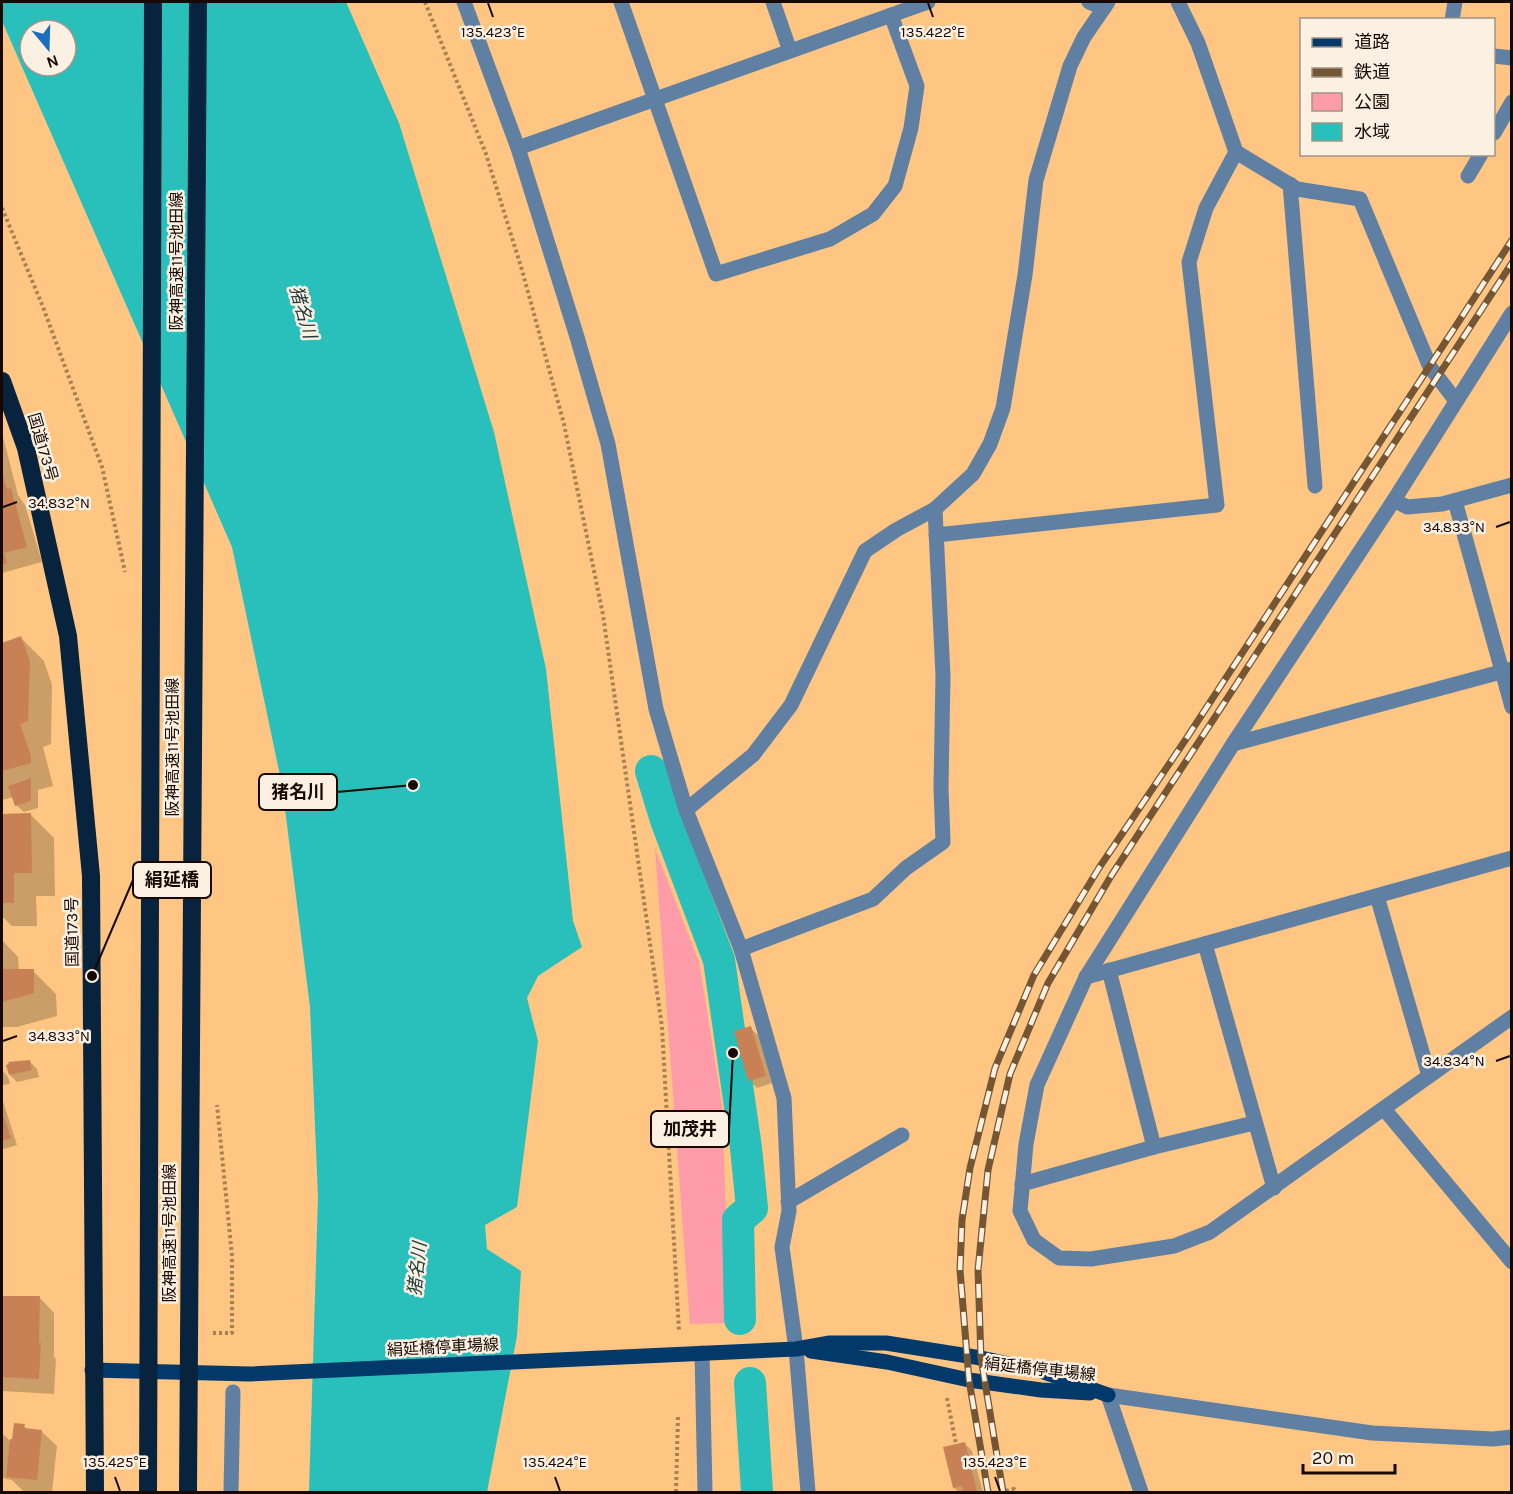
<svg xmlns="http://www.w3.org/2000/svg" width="1513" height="1494" font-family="Karla,'Noto Sans JP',sans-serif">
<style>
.green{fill:#fe9ba9}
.water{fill:#29bfba;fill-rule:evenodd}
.shadow{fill:#0003}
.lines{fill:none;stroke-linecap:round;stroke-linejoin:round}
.canal{stroke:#29bfba;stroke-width:32}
.building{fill:#c88155}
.path{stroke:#a98052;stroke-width:4;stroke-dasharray:3 3;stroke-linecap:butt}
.minor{stroke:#5f7fa3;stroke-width:15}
.major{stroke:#00396a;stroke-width:15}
.highway{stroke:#08233d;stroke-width:18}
.rail-casing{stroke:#745534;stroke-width:7}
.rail{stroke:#fcf0e3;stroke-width:4.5;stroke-dasharray:14;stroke-linecap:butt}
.ticks{fill:none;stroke:#170900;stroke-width:2}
.labels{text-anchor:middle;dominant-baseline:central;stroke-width:5;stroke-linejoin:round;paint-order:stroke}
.street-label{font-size:16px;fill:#170900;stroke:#fcf0e3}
.water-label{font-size:18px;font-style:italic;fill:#1f3d3b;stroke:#fcf0e3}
.ticks-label{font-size:15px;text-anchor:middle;fill:#170900;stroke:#fcf0e3;stroke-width:5;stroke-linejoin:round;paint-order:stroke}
.leader{fill:none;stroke:#170900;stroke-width:2}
.callout-dot{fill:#170900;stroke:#fcf0e3;stroke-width:2}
.callout{fill:#fcf0e3;stroke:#170900;stroke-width:2}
.callout-label{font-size:18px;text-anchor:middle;font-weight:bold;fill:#170900}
</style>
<rect width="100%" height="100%" fill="#fec682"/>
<path class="green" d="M655 849 699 962 722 1104 730 1323 690 1324Z"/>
<path class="water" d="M2 2H346L399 123 494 432 546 669 573 921 582 947 538 976 527 998 538 1041 517 1207 485 1225 487 1249 521 1271 517 1336 487 1492H309L318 1197 310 1007 282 785 232 547 2 21ZM30 30H66V66H30Z"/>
<g class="shadow">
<path d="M2 433 18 495 25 505 42 562 2 573Z"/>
<path d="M21 638 44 661 52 685 51 744 43 747 53 786 38 790V808L24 812 16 805 14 797 2 800V644Z"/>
<path d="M31 815 54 838 55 896H36L37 926H12L2 916V816Z"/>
<path d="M2 940 18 957 19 971H33L56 994 57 1016 17 1027H2Z"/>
<path d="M750 1028 758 1035 772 1083 757 1088 749 1080Z"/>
<path d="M30 1062 37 1069 39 1077 17 1082 10 1075Z"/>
<path d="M2 1070 8 1077 10 1084 2 1085Z"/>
<path d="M2 1098 17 1145 4 1149 2 1147Z"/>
<path d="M2 1297H39L54 1313V1357L56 1359 54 1394 2 1391Z"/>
<path d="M24 1426 28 1430 41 1431 57 1446 52 1492 23 1491 12 1480 2 1478V1480V1447L3 1439H2V1433L10 1441H14Z"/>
<path d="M964 1443 972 1451 983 1492H959L954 1488Z"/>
</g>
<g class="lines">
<g class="canal">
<path d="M651 771 666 820 719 960 746 1148 752 1208 738 1220 740 1319"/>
<path d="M750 1383 757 1492"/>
</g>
</g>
<g class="building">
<path d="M2 473 7 489 11 488 27 547 4 553 7 563 2 564Z"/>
<path d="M21 636 30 661 28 721 20 724 31 756V763L2 771V643Z"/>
<path d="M31 778V801L15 806 8 786Z"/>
<path d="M31 813 32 873H14V903H2V814Z"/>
<path d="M2 969H34V993L2 1002Z"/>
<path d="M751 1026 766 1076 748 1081 734 1031Z"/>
<path d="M30 1060 32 1070 9 1075 6 1065 9 1064 8 1062Z"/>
<path d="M2 1111 11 1138 2 1141Z"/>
<path d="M2 1296H40L39 1343 41 1342 39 1379 2 1377Z"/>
<path d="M14 1423 25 1424 24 1428 42 1430 37 1480 6 1477 10 1439H12Z"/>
<path d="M965 1442 975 1483 977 1492H964L962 1486 953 1488 943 1447Z"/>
</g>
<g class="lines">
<g class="path">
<path d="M425 2 486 154 522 270 564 424 603 615 662 1027 679 1331"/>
<path d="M2 208 43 307 102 467 125 572"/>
<path d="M213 1333H232V1256L217 1105"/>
<path d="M947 1398 956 1444"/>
<path d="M676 1492 678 1415"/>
<path d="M1000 1492 1014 1489 1015 1492"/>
</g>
<g class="minor">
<path d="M464 2 518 148 577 337 608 444 656 709 686 810 741 949 784 1098 789 1211 782 1247 796 1349 808 1492"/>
<path d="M621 2 716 274 830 239 873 214 895 186 911 128 917 86 891 15"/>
<path d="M773 2 790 51"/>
<path d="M1089 2 1104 8"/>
<path d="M1178 2 1198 43 1236 152 1297 189 1360 199 1430 367 1456 401"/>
<path d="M1452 20 1455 2"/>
<path d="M1494 56 1512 58"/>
<path d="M1494 133 1512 102"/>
<path d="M518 148 928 2"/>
<path d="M1468 176 1481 154"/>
<path d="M1290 184 1315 486"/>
<path d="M1512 313 1394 500 1233 744 1086 977 1037 1085 1026 1144 1020 1211 1034 1240 1059 1258 1091 1259 1174 1246 1210 1232 1512 1017"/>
<path d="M1394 500 1407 507 1442 504 1512 485"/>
<path d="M1455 501 1512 707"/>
<path d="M936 535 1217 505 1189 262 1206 208 1236 152"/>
<path d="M1233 744 1512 669"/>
<path d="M686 810 753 755 791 705 865 551 896 530 935 509 973 474 990 444 1003 408 1025 275 1036 180 1070 66 1084 37 1108 2"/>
<path d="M1377 896 1429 1076"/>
<path d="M1205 944 1274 1188"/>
<path d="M741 949 873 899 906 868 943 842 941 787 943 676 935 509"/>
<path d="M1109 970 1154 1147"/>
<path d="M1086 977 1512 858"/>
<path d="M1384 1109 1512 1262"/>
<path d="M1022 1184 1154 1147 1254 1123"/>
<path d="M788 1202 902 1135"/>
<path d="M702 1353 705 1492"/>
<path d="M231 1492 233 1392"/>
<path d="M1141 1492 1108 1395 1372 1433 1493 1439 1512 1437"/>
</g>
<g class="major">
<path d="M811 1351 887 1362 969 1380 1041 1390 1090 1393"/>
<path d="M92 1370 250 1374 796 1349 830 1343H886L981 1358 1038 1370 1108 1395"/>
</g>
<g class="highway">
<path d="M2 381 26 448 68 636 91 876 95 1492"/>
<path d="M148 1492 153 2"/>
<path d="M188 1492 198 2"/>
</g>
<defs>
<g id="rail">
<path d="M988 1492 969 1380 960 1270 962 1220 970 1168 995 1068 1034 975 1099 868 1186 739 1512 240"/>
<path d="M1003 1492 981 1358 978 1270 988 1170 1010 1074 1048 983 1111 876 1512 263"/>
</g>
</defs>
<use href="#rail" class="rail-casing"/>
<use href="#rail" class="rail"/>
</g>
<path class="ticks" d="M488 3 493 17M928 3 933 17M3 507 17 502M1496 527 1510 522M3 1041 17 1036M1496 1061 1510 1056M115 1477 120 1491M555 1477 560 1491M995 1477 1000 1491"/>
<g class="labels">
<g class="street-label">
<text transform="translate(176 261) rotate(-90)">阪神高速11号池田線</text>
<text transform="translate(43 447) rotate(74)">国道173号</text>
<text transform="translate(172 747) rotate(-90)">阪神高速11号池田線</text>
<text transform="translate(72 932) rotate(-91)">国道173号</text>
<text transform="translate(169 1233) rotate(-90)">阪神高速11号池田線</text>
<text transform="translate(443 1347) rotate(-3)">絹延橋停車場線</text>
<text transform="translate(1040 1369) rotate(6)">絹延橋停車場線</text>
</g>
<g class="water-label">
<text transform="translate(303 312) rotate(74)">猪名川</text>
<text transform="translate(417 1269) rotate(-84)">猪名川</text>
</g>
</g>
<g class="ticks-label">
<text x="493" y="37">135.423°E</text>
<text x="933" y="37">135.422°E</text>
<text x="59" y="508">34.832°N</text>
<text x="1454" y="532">34.833°N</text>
<text x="59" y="1041">34.833°N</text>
<text x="1454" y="1066">34.834°N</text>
<text x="115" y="1467">135.425°E</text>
<text x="555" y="1467">135.424°E</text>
<text x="995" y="1467">135.423°E</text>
</g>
<path class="leader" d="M413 785L337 792M92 976L133 880M733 1053L729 1129"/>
<g class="callout-dot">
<circle cx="413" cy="785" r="6"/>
<circle cx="92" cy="976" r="6"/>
<circle cx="733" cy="1053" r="6"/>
</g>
<g class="callout">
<rect x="259" y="774" width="78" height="36" rx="6"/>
<rect x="133" y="862" width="78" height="36" rx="6"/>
<rect x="651" y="1111" width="78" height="36" rx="6"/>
</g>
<g class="callout-label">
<text x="298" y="798">猪名川</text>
<text x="172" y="886">絹延橋</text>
<text x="690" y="1135">加茂井</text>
</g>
<rect width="1513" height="1494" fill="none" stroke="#170900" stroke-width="6"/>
<rect x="1300" y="18" width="195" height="138" fill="#fcf0e3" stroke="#a09488" stroke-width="1.5"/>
<rect x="1312" y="38" width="30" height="9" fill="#00396a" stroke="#a09488" stroke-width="1.5"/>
<text x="1354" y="48" font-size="18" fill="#170900">道路</text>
<rect x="1312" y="68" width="30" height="9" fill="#745534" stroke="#a09488" stroke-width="1.5"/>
<text x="1354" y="78" font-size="18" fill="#170900">鉄道</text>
<rect x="1312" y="93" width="30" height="18" fill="#fe9ba9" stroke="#a09488" stroke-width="1.5"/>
<text x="1354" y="108" font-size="18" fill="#170900">公園</text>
<rect x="1312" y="123" width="30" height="18" fill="#29bfba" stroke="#a09488" stroke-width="1.5"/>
<text x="1354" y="138" font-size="18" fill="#170900">水域</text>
<g transform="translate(48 48) rotate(161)"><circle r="28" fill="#fcf0e3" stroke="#a09488" stroke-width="1.5"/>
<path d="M0-4.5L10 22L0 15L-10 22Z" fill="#1a6fbd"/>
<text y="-9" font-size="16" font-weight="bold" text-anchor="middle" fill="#170900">N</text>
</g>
<path d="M1303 1464v9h92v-9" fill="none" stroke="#170900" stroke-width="3"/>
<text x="1312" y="1464" font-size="18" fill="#170900" stroke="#fcf0e3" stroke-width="4.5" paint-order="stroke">20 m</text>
</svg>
